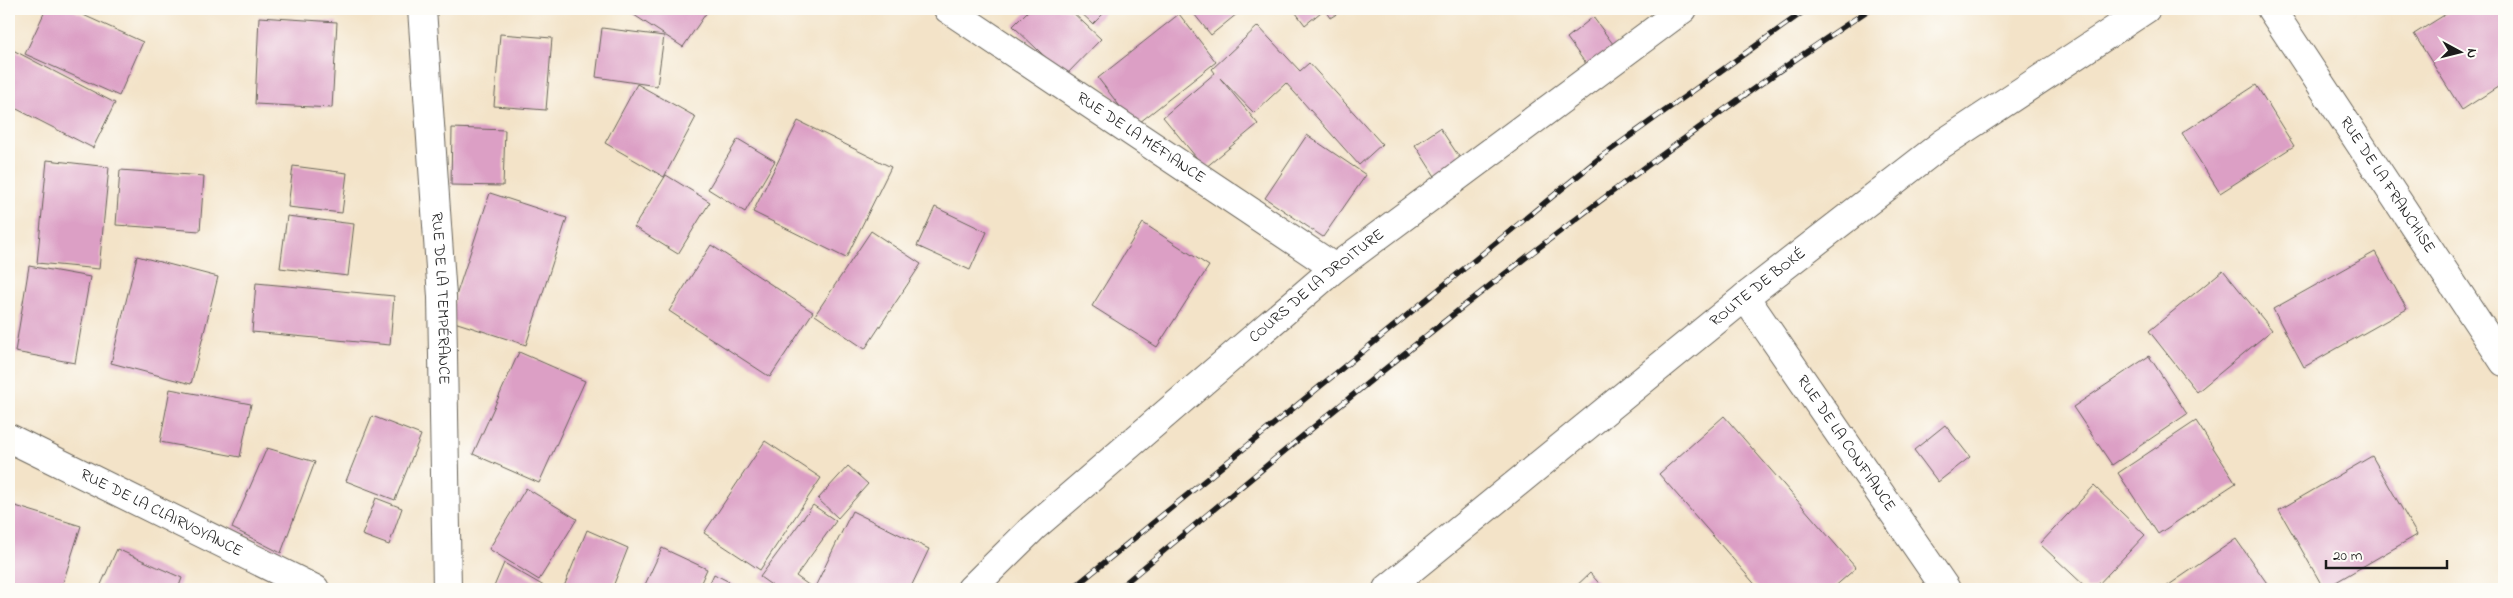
<svg xmlns="http://www.w3.org/2000/svg" width="2513" height="598" font-family="'Indie Flower',sans-serif">
<style>
.building{fill:#dc9fc5}
.lines{fill:none;stroke-linecap:round;stroke-linejoin:round}
.minor-casing{stroke:#676258;stroke-width:30}
.major-casing{stroke:#676258;stroke-width:30}
.minor{stroke:#fff;stroke-width:28}
.major{stroke:#fff;stroke-width:28}
.rail-casing{stroke:#1c1c1c;stroke-width:5.5}
.rail{stroke:#fdfcf7;stroke-width:4;stroke-dasharray:11;stroke-linecap:butt}
.labels{text-anchor:middle;dominant-baseline:central;stroke-width:4;stroke-linejoin:round;paint-order:stroke}
.street-label{font-size:16px;fill:#1c1c1c;stroke:#fdfcf7}
</style>
<rect width="100%" height="100%" fill="#fdfcf7"/>
<filter id="ink" filterUnits="userSpaceOnUse"><feTurbulence type="fractalNoise" baseFrequency=".02" numOctaves="2"/><feDisplacementMap in="SourceGraphic" scale="10" xChannelSelector="R" yChannelSelector="G"/><feConvolveMatrix kernelMatrix="1 2 1 2 8 2 1 2 1" color-interpolation-filters="sRGB"/></filter>
<filter id="wash" filterUnits="userSpaceOnUse"><feTurbulence type="fractalNoise" baseFrequency=".0096" numOctaves="4" result="noise"/><feDisplacementMap in="SourceGraphic" scale="20" xChannelSelector="R" yChannelSelector="G"/><feGaussianBlur stdDeviation="1.12" result="paint"/><feColorMatrix in="noise" values="0 0 0 0 0 0 0 0 0 0 0 0 0 0 0 0 0 1.4 0 .05"/><feComposite in="paint" operator="in"/></filter>
<g filter="url(#wash)">
<rect width="100%" height="100%" fill="#f3e3c8"/>
<g id="blocks">
<g class="building">
<path d="M46 9H70L143 42 119 96 25 54Z"/>
<path d="M633 9H709L683 47 631 13Z"/>
<path d="M1030 9H1069L1101 39 1065 76 1013 26Z"/>
<path d="M1077 9H1108L1093 24Z"/>
<path d="M1190 9H1243L1211 35Z"/>
<path d="M1293 9H1319L1321 12 1305 25Z"/>
<path d="M1324 9H1345L1330 18Z"/>
<path d="M2454 9H2504V83L2462 110 2414 34Z"/>
<path d="M1179 14 1216 62 1135 126 1098 78Z"/>
<path d="M259 17 337 22 332 108 255 104Z"/>
<path d="M1593 17 1616 48 1589 68 1567 38Z"/>
<path d="M1258 26 1300 71 1309 63 1382 144 1359 165 1286 83 1254 113 1220 78 1258 124 1205 168 1163 117 1215 73 1212 69Z"/>
<path d="M602 28 664 36 657 86 596 77Z"/>
<path d="M500 34 552 38 546 110 494 106Z"/>
<path d="M9 48 115 103 93 148 9 105Z"/>
<path d="M637 84 696 117 664 177 605 143Z"/>
<path d="M2256 85 2294 146 2220 193 2182 133Z"/>
<path d="M798 121 891 167 846 258 753 212Z"/>
<path d="M452 128 505 130 503 186 451 185Z"/>
<path d="M1440 128 1464 164 1438 181 1415 145Z"/>
<path d="M1307 135 1366 175 1323 237 1265 198Z"/>
<path d="M738 139 775 161 745 212 708 189Z"/>
<path d="M47 160 109 167 99 269 37 263Z"/>
<path d="M293 166 347 173 342 213 288 207Z"/>
<path d="M120 170 204 176 200 231 116 225Z"/>
<path d="M666 175 710 202 678 254 634 227Z"/>
<path d="M490 193 567 218 526 345 448 320Z"/>
<path d="M935 207 987 232 970 270 917 246Z"/>
<path d="M287 216 354 224 348 276 280 268Z"/>
<path d="M1143 223 1209 266 1157 347 1092 306Z"/>
<path d="M871 231 921 264 865 349 815 315Z"/>
<path d="M711 245 813 312 770 377 669 311Z"/>
<path d="M2375 252 2407 309 2304 367 2273 309Z"/>
<path d="M137 256 218 277 191 384 111 363Z"/>
<path d="M29 266 90 277 75 363 15 352Z"/>
<path d="M2223 270 2272 330 2197 392 2149 331Z"/>
<path d="M256 283 394 296 390 345 252 332Z"/>
<path d="M519 352 585 381 539 483 473 454Z"/>
<path d="M2149 356 2187 414 2112 465 2073 407Z"/>
<path d="M170 389 251 404 240 457 160 442Z"/>
<path d="M372 416 421 435 395 500 346 481Z"/>
<path d="M1724 416 1856 568 1832 589H1759L1659 474Z"/>
<path d="M2196 421 2236 483 2158 534 2118 473Z"/>
<path d="M1945 425 1970 457 1938 482 1914 450Z"/>
<path d="M765 441 821 478 760 570 704 533Z"/>
<path d="M267 448 315 462 281 553 232 528Z"/>
<path d="M2372 456 2417 535 2324 589 2279 510Z"/>
<path d="M848 466 868 484 838 518 818 499Z"/>
<path d="M2094 486 2145 535 2094 589H2088L2040 544Z"/>
<path d="M526 488 577 519 539 580 489 549Z"/>
<path d="M376 498 402 508 389 545 362 535Z"/>
<path d="M9 504 81 526 61 589H9Z"/>
<path d="M813 505 836 521 796 576 814 589 852 511 929 549 910 589H777L760 577Z"/>
<path d="M587 530 628 548 612 589H563Z"/>
<path d="M2236 539 2271 589H2163Z"/>
<path d="M662 548 707 569 698 589H643Z"/>
<path d="M117 549 182 578 178 589H99Z"/>
<path d="M504 563 549 589H493Z"/>
<path d="M1590 573 1604 589H1573Z"/>
<path d="M714 574 743 589H707Z"/>
</g>
</g>
</g>
<g filter="url(#ink)">
<use href="#blocks" fill-opacity="0" stroke="#676258" stroke-width="1"/>
<g class="lines">
<defs>
<g id="minor">
<path id="s1" d="M422 9 442 297 447 589"/>
<path id="s2" d="M948 9 1335 268"/>
<path id="s3" d="M2271 9 2504 362"/>
<path id="s4" d="M1745 297 1946 589"/>
<path id="s5" d="M9 438 315 589"/>
<path id="s6" d="M971 589 1033 528 1335 268 1683 9"/>
</g>
<g id="major">
<path id="s7" d="M1387 589 1745 297 1942 144 2146 9"/>
</g>
</defs>
<use href="#minor" class="minor-casing"/>
<use href="#major" class="major-casing"/>
<use href="#minor" class="minor"/>
<use href="#major" class="major"/>
<defs>
<g id="rail">
<path d="M1072 589 1602 156 1807 9"/>
<path d="M1118 589C1361 386 1606 184 1870 9"/>
</g>
</defs>
<use href="#rail" class="rail-casing"/>
<use href="#rail" class="rail"/>
</g>
</g>
<g class="labels">
<g class="street-label">
<text stroke="none"><textPath href="#s2" startOffset="232">RUE DE LA MÉFIANCE</textPath></text>
<text stroke="none"><textPath href="#s3" startOffset="211">RUE DE LA FRANCHISE</textPath></text>
<text stroke="none"><textPath href="#s6" startOffset="460">COURS DE LA DROITURE</textPath></text>
<text stroke="none"><textPath href="#s7" startOffset="478">ROUTE DE BOKÉ</textPath></text>
<text stroke="none"><textPath href="#s1" startOffset="290">RUE DE LA TEMPÉRANCE</textPath></text>
<text stroke="none"><textPath href="#s4" startOffset="178">RUE DE LA CONFIANCE</textPath></text>
<text stroke="none"><textPath href="#s5" startOffset="170">RUE DE LA CLAIRVOYANCE</textPath></text>
</g>
</g>
<rect width="2513" height="598" fill="none" stroke="#fdfcf7" stroke-width="30"/>
<g transform="translate(2460 52) rotate(97)" stroke="#fdfcf7" stroke-width="4" paint-order="stroke">
<path d="M0-4L9 19L0 12L-9 19Z" fill="#1c1c1c"/>
<text y="-8" font-size="14" font-weight="bold" text-anchor="middle" fill="#1c1c1c">N</text>
</g>
<path d="M2326 560v8h121v-8" fill="none" stroke="#1c1c1c" stroke-width="2.5"/>
<text x="2333" y="560" font-size="15" fill="#1c1c1c" stroke="#fdfcf7" stroke-width="4" paint-order="stroke">20 m</text>
</svg>
